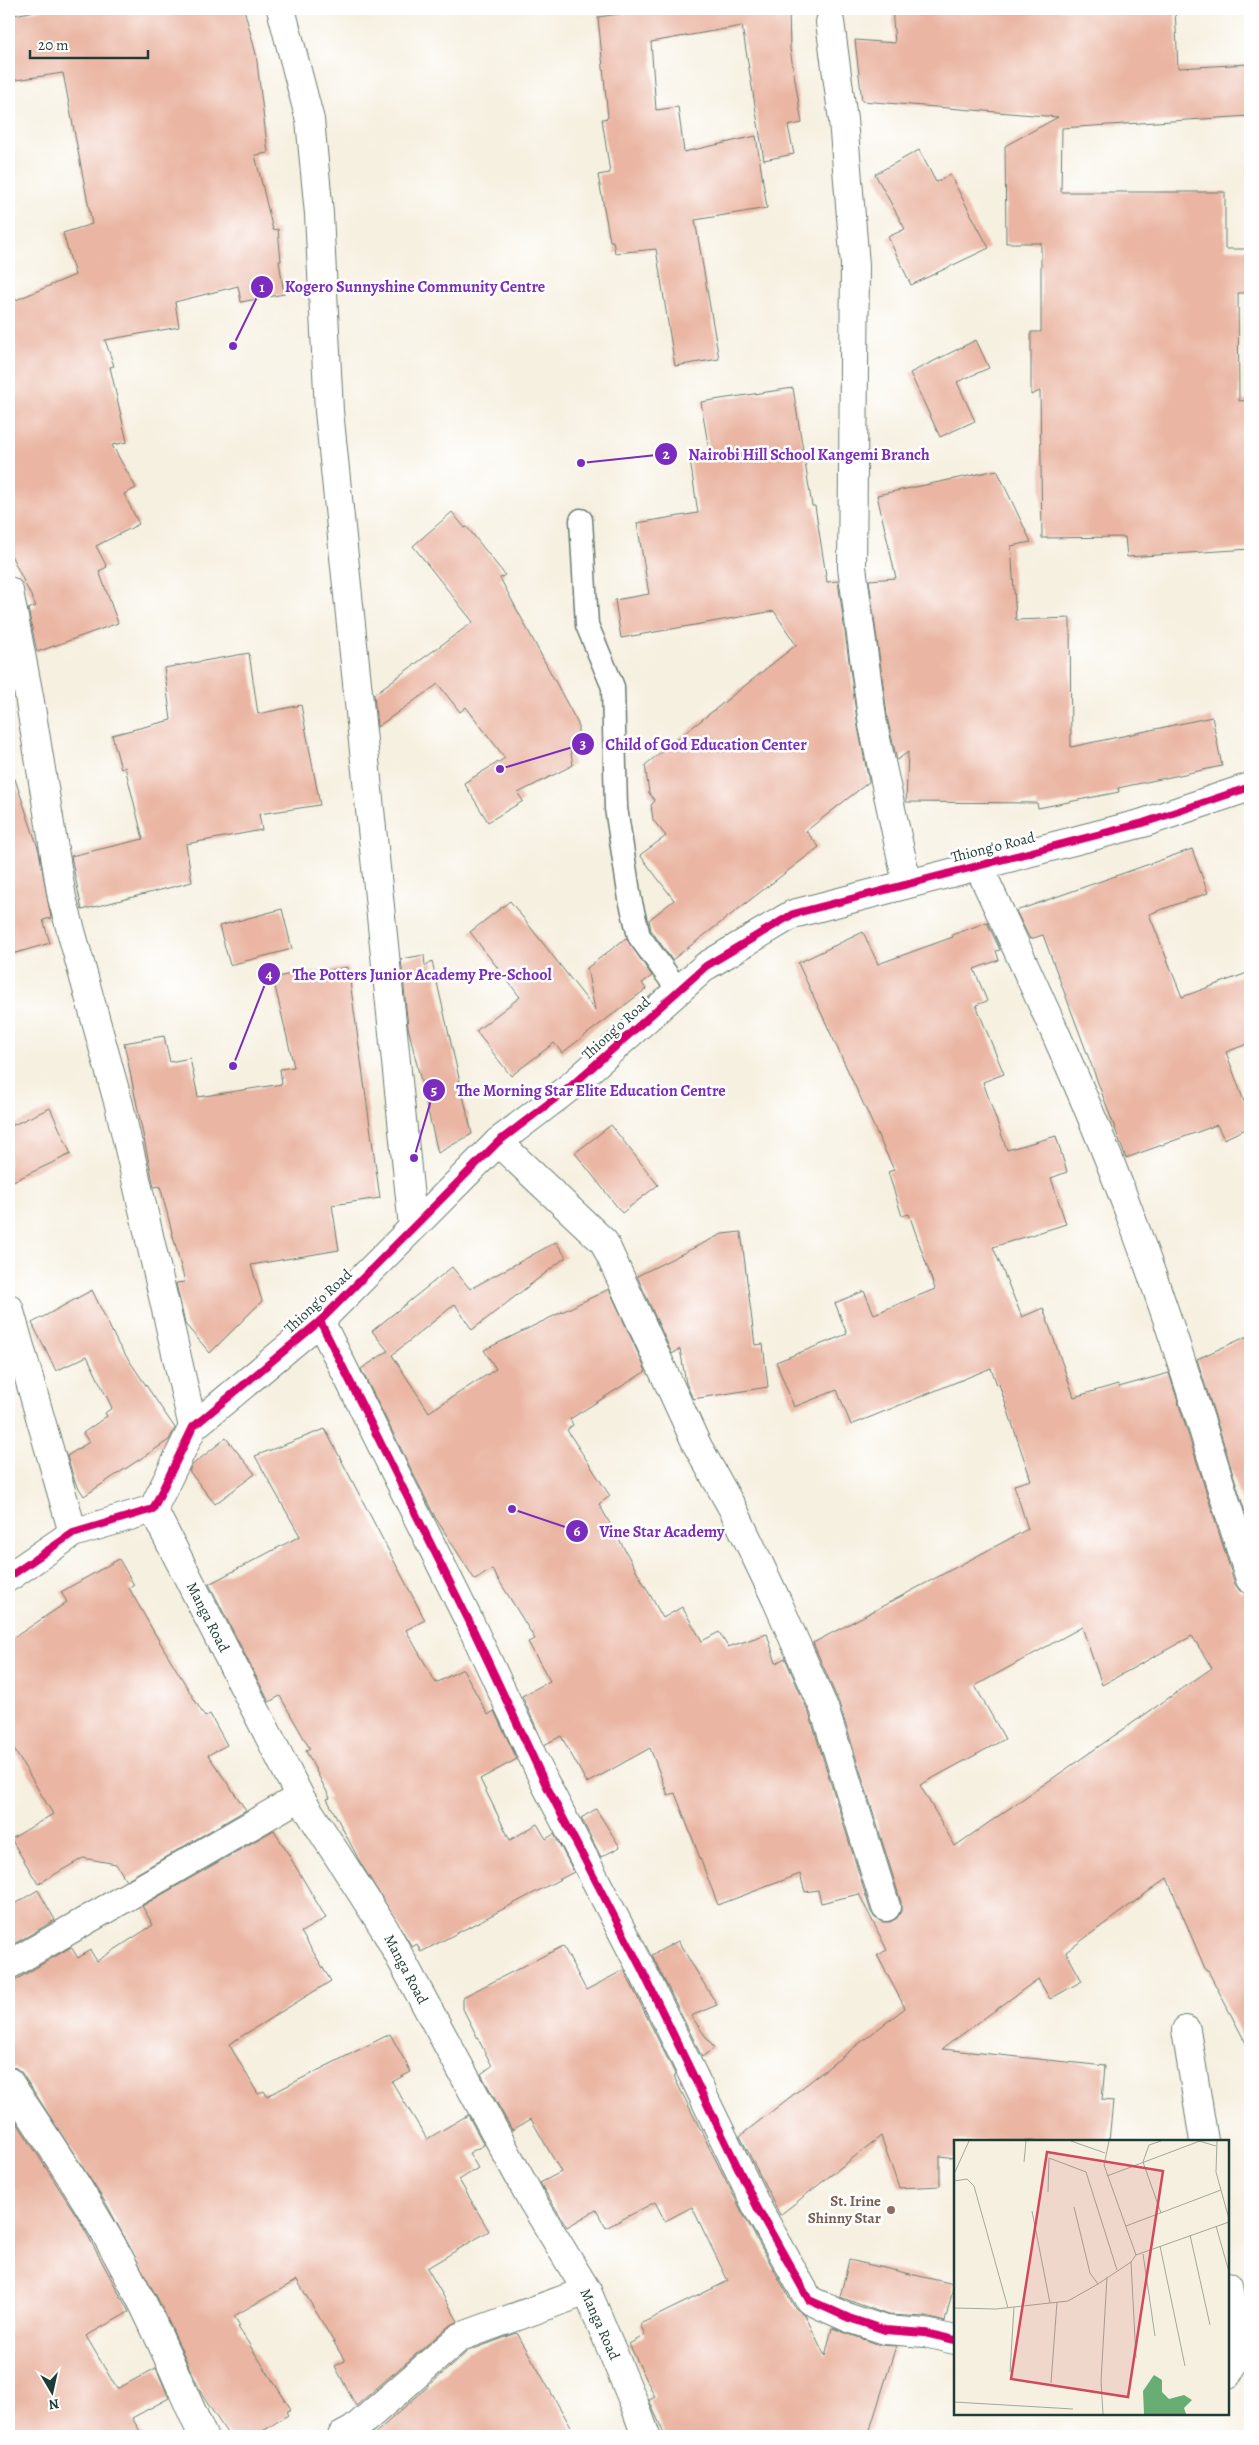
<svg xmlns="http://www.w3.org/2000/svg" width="1259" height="2445" font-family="Alegreya,serif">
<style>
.building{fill:#eab5a2;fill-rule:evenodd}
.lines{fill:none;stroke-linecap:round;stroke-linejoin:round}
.lane-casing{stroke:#6a7c70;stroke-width:25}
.street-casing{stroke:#6a7c70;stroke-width:30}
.lane{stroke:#fff;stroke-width:22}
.street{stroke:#fff;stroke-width:28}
.cycleway-casing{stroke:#fff;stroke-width:11}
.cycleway{stroke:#d6006c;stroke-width:8}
.education-dot{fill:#8d6e63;stroke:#fff;stroke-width:2}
.labels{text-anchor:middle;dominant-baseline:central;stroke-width:5;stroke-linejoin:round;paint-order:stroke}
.street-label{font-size:15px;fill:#1f3d34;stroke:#fff}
.education-label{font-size:15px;font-weight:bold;fill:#785e54;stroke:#fff;text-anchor:end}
.inset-road{fill:none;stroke:#a0a89b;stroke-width:1}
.view{fill:#d1495b;fill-opacity:0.15;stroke:#d1495b;stroke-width:2.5}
.inset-edge{fill:none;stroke:#1f3d34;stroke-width:2.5}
.leader{fill:none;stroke:#7b2cbf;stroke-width:2}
.callout-dot{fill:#7b2cbf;stroke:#fff;stroke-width:2}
.mark-label{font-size:15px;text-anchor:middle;font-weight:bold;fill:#fff}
.callout-label{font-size:16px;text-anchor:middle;font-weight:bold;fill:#7b2cbf;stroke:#fff;stroke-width:5;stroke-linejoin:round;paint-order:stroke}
</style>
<rect width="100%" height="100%" fill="#fff"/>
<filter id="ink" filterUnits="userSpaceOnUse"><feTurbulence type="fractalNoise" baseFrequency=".02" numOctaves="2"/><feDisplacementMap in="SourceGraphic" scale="10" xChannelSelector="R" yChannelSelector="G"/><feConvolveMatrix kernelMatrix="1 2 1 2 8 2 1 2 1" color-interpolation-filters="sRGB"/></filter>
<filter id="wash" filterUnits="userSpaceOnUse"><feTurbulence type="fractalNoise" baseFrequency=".0096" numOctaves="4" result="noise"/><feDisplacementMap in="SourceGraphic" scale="20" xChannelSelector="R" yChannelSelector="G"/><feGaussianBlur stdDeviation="1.12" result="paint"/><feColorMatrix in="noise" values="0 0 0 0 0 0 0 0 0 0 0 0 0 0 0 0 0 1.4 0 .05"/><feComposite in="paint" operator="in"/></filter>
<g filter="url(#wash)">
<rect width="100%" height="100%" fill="#f6f0e0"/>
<g id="blocks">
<g class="building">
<path d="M46 9H244L256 54 268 153 255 155 273 230 278 229 281 261H279L284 294 241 302 238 286 175 302 179 327 105 340 114 366 110 367 127 442 112 445 136 488 124 494 139 524 96 546 107 567 99 571 118 623 37 652 28 609 36 606 9 551V303L75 275 63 233 92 224 63 73 9 81V16Z"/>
<path d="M626 9H789L790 49 802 123 788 126 794 154 764 160 742 26 651 42 656 110 678 107 684 152 756 136 767 208 695 220 719 359 675 366 656 249 615 253 613 241H610L598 175 610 173 602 119 608 118 598 17 626 13Z"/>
<path d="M892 9H1097V12L1175 9 1178 68 1250 64V116L1062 128 1061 192H1225V249H1250V293H1238L1239 401 1250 400V549L1127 557 1125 537 1042 538 1040 391 1031 395V332H1041V243H1006L1005 146 1058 117 862 101 855 40 895 43Z"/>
<path d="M919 150 936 182 950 175 989 248 911 285 888 237 905 229 875 174Z"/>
<path d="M976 340 989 368 957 382 975 421 940 437 910 373Z"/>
<path d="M793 388 812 506H815L827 582 838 581 858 727 869 782 806 831 819 847 672 960 651 930 649 920 674 900 640 855 666 836 653 820 651 805 655 801 649 793 645 765 796 645 774 611 621 638 615 600 649 594 637 523 698 513 690 460 710 457 701 402Z"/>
<path d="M997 470 1031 542 1011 546 1016 620 1070 618 1071 747 1212 717 1222 766 1118 788 1119 792 1038 808 1037 803 906 802 908 752 897 760 888 722 869 580 896 578 877 495Z"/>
<path d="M452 512 465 528 467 527 505 575 500 578 578 724V737L569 742 573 765 518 793 523 801 488 822 464 783 505 758 466 707 460 712 438 684 377 727 374 694 473 622 413 546Z"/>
<path d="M249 653 258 714 301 705 320 805 259 814 262 830 186 844 192 882 82 910 71 856 143 839 125 767 121 769 112 735 171 720 164 668Z"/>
<path d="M15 779 39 851 51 918 43 920 50 943 9 955V780Z"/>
<path d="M1192 849 1208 893 1149 914 1182 997 1250 972V1043L1226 1052 1250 1118V1127L1224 1139 1217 1125 1126 1158 1043 935 1030 939 1016 911Z"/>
<path d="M510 901 595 1010 587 968 626 938 652 976 642 983 646 989 562 1053 554 1043 511 1076 476 1031 520 997 470 932Z"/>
<path d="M282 909 292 949 230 965 219 926Z"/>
<path d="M987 922 1000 950 996 951 999 960 974 969 987 1001 976 1005 1004 1074 983 1082 1007 1150 1056 1136 1067 1172 1051 1178 1066 1224 993 1247 1022 1317 1043 1308 1074 1397 1118 1384 1119 1387 1169 1373 1235 1584 1240 1591 1250 1594V2051L1208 1971H1206L1167 1878 1066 1952 1082 1981 1050 1999 1038 1979 942 2049 1105 2066 1102 2100 1113 2101 1109 2141H955V2158L940 2156V2186L899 2188 881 2136 780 2215 740 2136 905 2008 877 1955 887 1950 859 1894 821 1903 818 1890 805 1892 800 1874 718 1905 675 1793 668 1795 650 1748 587 1783 561 1736 544 1745 522 1696 550 1681 528 1642 535 1639 492 1569 475 1580 435 1517 361 1369 388 1351 372 1331 452 1267 470 1289 556 1242 566 1257 472 1330 455 1304 392 1355 429 1412 496 1369 484 1350 609 1289 646 1371 570 1419 573 1425 567 1430 610 1496 599 1504 663 1618 682 1607 702 1641 719 1632 728 1647 767 1634 776 1663 785 1658 809 1713 871 1912 875 1918 882 1922H890L897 1918 901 1911V1902L839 1703 813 1643 1028 1529 1014 1485 1031 1480 999 1384 997 1385 991 1368 851 1425 837 1390 794 1407 776 1362 847 1334 835 1303 864 1291 874 1314 935 1289 909 1214 902 1216 888 1172 894 1170 798 963 863 932 878 964 953 937 952 935ZM1082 1627 1102 1685 1192 1636 1212 1668 955 1846 920 1785 1005 1739 975 1686Z"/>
<path d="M424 955 425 966 432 961 472 1134 438 1153 408 1027 401 959Z"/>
<path d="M348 967 380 1198 332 1205 339 1250 251 1265 262 1301 210 1353 185 1324 176 1283 185 1282 160 1186 154 1187 124 1043 164 1036 170 1062 190 1058 198 1097 282 1084 280 1069 294 1067 273 978 305 971 306 974Z"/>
<path d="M50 1108 71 1154 9 1183V1127Z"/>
<path d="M611 1125 658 1185 622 1213 575 1153Z"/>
<path d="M741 1232 755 1345 763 1344 768 1387 693 1399 686 1383 680 1349 672 1354 637 1276 722 1234Z"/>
<path d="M92 1290 118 1344 175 1428 169 1440 84 1496 75 1482 67 1456 89 1442 83 1433 107 1416 105 1413 112 1408 87 1356 56 1371 32 1323Z"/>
<path d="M1250 1335V1528L1197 1359Z"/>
<path d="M325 1429 425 1620 406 1630 436 1683 463 1669 488 1715 494 1711 517 1759 480 1779 510 1840 537 1824 546 1839 554 1834 574 1872 421 1952 417 1944 412 1947 360 1862 327 1799 330 1798 306 1751 310 1749 280 1696 269 1702 209 1584 300 1536 255 1456Z"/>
<path d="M226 1438 255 1474 215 1504 189 1471 192 1465Z"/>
<path d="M119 1559 134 1585 129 1588 155 1634 205 1717 210 1714 227 1745 208 1755 246 1810 126 1880 116 1864 83 1858 38 1884 11 1839 53 1814 9 1741V1641L67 1602 61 1592Z"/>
<path d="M596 1809 620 1847 601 1857 581 1818Z"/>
<path d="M274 1830 326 1918 301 1932 331 1981 229 2044 258 2094 264 2091 267 2096 390 2034 411 2072 392 2082 427 2139 468 2115 484 2145 469 2153 478 2168 459 2180 489 2231 427 2268 458 2321 450 2325 356 2406 335 2366 345 2361 297 2280 234 2316 240 2326 238 2327 291 2409 286 2412 288 2415 255 2436H229L202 2395 161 2305 107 2205 22 2073 16 2068 9 2066V1981L17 1979 71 1947 78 1958 90 1950 97 1961 153 1925 142 1906Z"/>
<path d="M38 1890 55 1920 9 1947V1907Z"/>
<path d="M678 1941 717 2005 691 2016 714 2048 702 2057 652 1955Z"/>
<path d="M563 1946 586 1990 624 1970 676 2076 674 2077 743 2214 795 2308 805 2315 825 2356 832 2328 880 2345 896 2346 868 2436H665L649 2400 655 2397 629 2344 645 2335 640 2324 728 2281 692 2207 665 2221 655 2202 606 2228 596 2210 567 2227 540 2183 561 2172 531 2119 512 2130 481 2074 492 2066 463 2009V1997Z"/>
<path d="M9 2110 80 2221 129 2312 86 2336 117 2389 156 2368 169 2398 132 2418 143 2436H9Z"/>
<path d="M849 2260 954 2284 945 2322 926 2317 888 2315 840 2297Z"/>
<path d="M517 2333 576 2436H372L468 2351Z"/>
</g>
</g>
</g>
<g filter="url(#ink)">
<use href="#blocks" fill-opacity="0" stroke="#6a7c70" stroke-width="1"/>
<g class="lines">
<defs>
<path id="lane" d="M581 520 587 625 613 687 616 808 630 899 639 936 678 990"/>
<g id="street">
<path d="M281 9 310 120 319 214 329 411 413 1227"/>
<path d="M830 22 843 120 855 265 852 567 873 725 907 883"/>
<path d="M9 591 29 696 62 898 119 1105 193 1427"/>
<path d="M978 865C1034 985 1090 1104 1135 1228 1178 1344 1213 1462 1250 1579"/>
<path d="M498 1142 604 1242 697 1445 734 1511 777 1601 824 1708 886 1907"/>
<path d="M9 1308 73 1533"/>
<path d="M320 1321 470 1623 545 1783 642 1970 757 2207 809 2300 849 2318 885 2330 925 2333 955 2340"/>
<path d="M153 1509 300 1797 384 1928 533 2202 587 2291 634 2403 646 2436"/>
<path d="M9 1577 73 1533 153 1509 193 1427 320 1321 498 1142 570 1087 706 966 793 914 1143 823 1250 787"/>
<path d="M9 1965 300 1797"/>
<path d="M1186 2030 1204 2141"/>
<path d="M9 2082C55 2151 101 2220 138 2294 162 2340 181 2389 203 2436"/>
<path d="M1228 2286 1239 2356 1228 2374"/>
<path d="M342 2436 353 2430 460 2337 587 2291"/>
</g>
</defs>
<use href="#lane" class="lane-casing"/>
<use href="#street" class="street-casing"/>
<use href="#lane" class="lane"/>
<use href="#street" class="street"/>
<defs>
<g id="cycleway">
<path d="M320 1321 470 1623 545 1783 642 1970 757 2207 809 2300 849 2318 885 2330 925 2333 955 2340"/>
<path d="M9 1577 73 1533 153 1509 193 1427 320 1321 498 1142 570 1087 706 966 793 914 1143 823 1250 787"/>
</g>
</defs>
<use href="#cycleway" class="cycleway-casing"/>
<use href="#cycleway" class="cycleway"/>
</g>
</g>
<circle class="education-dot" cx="891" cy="2210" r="5"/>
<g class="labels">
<g class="street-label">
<text transform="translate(993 847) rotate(-14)">Thiong'o Road</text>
<text transform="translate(616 1028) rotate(-42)">Thiong'o Road</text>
<text transform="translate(318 1301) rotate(-43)">Thiong'o Road</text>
<text transform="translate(208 1617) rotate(63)">Manga Road</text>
<text transform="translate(406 1969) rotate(62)">Manga Road</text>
<text transform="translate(600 2324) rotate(66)">Manga Road</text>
</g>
<g class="education-label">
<text x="881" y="2201">St. Irine<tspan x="881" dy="17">Shinny Star</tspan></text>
</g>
</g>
<g transform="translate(954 2140)">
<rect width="275" height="275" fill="#f6f0e0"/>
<path d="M200 235 208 240V252L215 259 230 255 238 260 230 268 232 274H190L189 251Z" fill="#68ad73"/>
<path class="inset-road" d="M117 1 151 13M155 1 150 25 182 115M207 1 195 5 189 22 207 73M245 1 262 6M263 1 262 32 275 79M70 22 72 1M0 34 15 1M153 36 246 1M0 41 13 39 20 46 54 168M94 52 95 18 132 32 163 130M120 67 136 133 144 144M78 71 96 163M172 86 267 50M262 86 275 132M236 95 256 185M206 106 231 226M189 114 201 196M177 122 182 218M0 168 42 169 114 161 144 144 177 122 182 115 275 82M56 232 60 167M97 243 103 162M0 262 119 269M149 274 147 241 153 137"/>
<path class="view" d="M93 12 209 31 174 257 57 239Z"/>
<rect width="275" height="275" class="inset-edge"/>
</g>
<path class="leader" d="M233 346L262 287M581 463L666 454M500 769L583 744M233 1066L269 974M414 1158L434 1090M512 1509L577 1531"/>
<g class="callout-dot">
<circle cx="233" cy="346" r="5"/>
<circle cx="581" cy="463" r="5"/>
<circle cx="500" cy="769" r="5"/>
<circle cx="233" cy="1066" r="5"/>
<circle cx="414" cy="1158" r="5"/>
<circle cx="512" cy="1509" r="5"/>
<circle cx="262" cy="287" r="12"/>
<circle cx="666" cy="454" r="12"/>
<circle cx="583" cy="744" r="12"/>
<circle cx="269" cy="974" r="12"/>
<circle cx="434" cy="1090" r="12"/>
<circle cx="577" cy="1531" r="12"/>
</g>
<g class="mark-label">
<text x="262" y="292">1</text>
<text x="666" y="459">2</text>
<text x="583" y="749">3</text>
<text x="269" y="979">4</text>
<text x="434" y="1095">5</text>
<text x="577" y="1536">6</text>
</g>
<g class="callout-label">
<text x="415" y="292">Kogero Sunnyshine Community Centre</text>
<text x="809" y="460">Nairobi Hill School Kangemi Branch</text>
<text x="706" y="750">Child of God Education Center</text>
<text x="422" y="980">The Potters Junior Academy Pre-School</text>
<text x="591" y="1096">The Morning Star Elite Education Centre</text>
<text x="662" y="1537">Vine Star Academy</text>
</g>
<rect width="1259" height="2445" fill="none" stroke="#fff" stroke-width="30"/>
<g transform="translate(52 2392) rotate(171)" stroke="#ffffff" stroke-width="4" paint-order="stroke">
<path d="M0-4L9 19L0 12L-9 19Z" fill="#1f3d34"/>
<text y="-8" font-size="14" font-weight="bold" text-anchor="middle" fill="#1f3d34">N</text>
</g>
<path d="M30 50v8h118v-8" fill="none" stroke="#1f3d34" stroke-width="2.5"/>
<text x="38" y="50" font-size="15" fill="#1f3d34" stroke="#ffffff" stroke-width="4" paint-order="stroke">20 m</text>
</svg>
